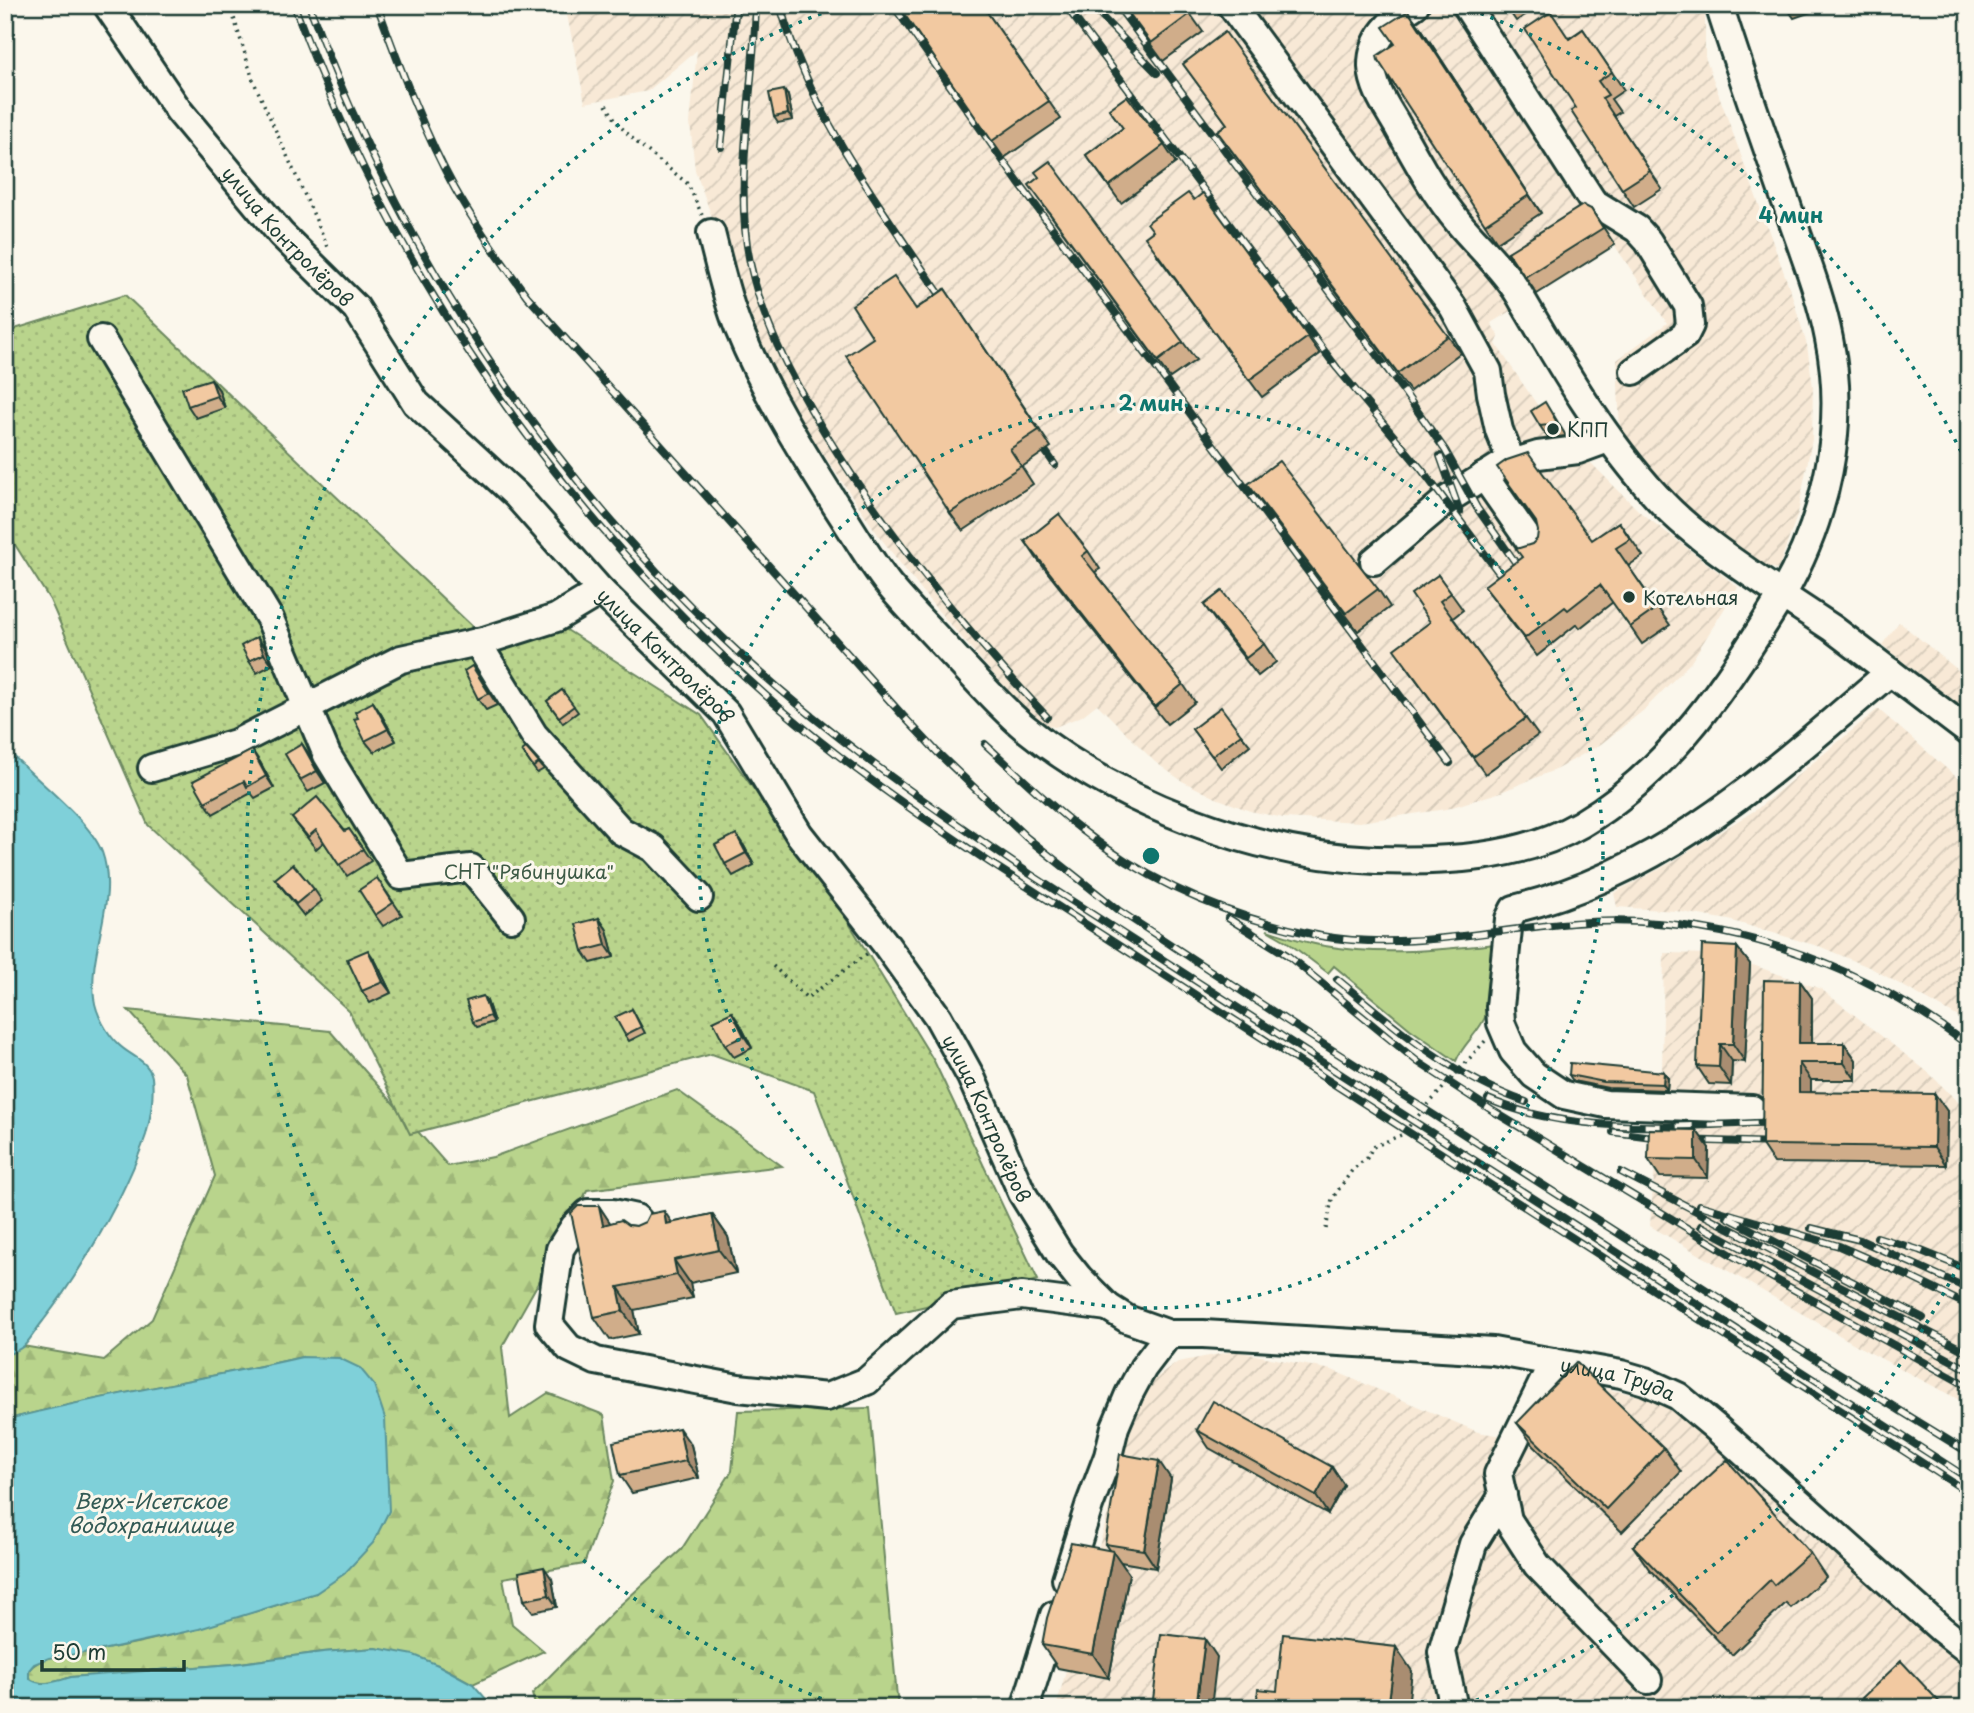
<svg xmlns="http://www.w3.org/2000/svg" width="1974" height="1713" font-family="'Playpen Sans',sans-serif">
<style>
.industrial{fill:url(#industrial-furrows)}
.grass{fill:#b9d48c;stroke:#6c8860;stroke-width:2}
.forest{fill:url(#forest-firs);stroke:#6c8860;stroke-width:2}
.park{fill:url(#park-dots);stroke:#6c8860;stroke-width:2}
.water{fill:#7fd0d9;stroke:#599597;stroke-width:2}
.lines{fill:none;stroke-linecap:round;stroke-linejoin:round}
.minor-casing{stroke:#1f3d34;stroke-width:32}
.path{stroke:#1f3d34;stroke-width:3.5;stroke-dasharray:2 5;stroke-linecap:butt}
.minor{stroke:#fbf7ec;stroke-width:26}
.rail-casing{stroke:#1f3d34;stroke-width:8}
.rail{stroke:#fbf7ec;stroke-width:5;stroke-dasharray:16;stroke-linecap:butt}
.wall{fill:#d0ad8a;stroke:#1f3d34;stroke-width:2}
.shaded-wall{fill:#a98d71;stroke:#1f3d34;stroke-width:2}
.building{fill:#f2c9a1;stroke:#1f3d34;stroke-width:2}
.ring{fill:none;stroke:#0f766e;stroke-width:3.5;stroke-dasharray:3.5 7}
.poi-dot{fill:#1f3d34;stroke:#fbf7ec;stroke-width:2.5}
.labels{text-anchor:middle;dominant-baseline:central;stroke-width:6;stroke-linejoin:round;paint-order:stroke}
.street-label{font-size:19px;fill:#1f3d34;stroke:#fbf7ec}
.poi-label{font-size:19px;fill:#1f3d34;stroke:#fbf7ec;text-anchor:start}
.park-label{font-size:19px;fill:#3e5b46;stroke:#fbf7ec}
.water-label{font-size:21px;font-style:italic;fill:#325a55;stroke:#fbf7ec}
.centre{fill:#0f766e;stroke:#fbf7ec;stroke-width:3.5}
.ring-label{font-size:21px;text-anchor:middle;font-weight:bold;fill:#0f766e;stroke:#fbf7ec;stroke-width:6;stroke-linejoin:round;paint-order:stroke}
</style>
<defs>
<pattern id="industrial-furrows" width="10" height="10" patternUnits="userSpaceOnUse" patternTransform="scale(1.75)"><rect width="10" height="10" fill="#f8e9d6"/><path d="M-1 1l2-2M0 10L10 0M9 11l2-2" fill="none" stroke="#d4c9b8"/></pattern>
<pattern id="forest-firs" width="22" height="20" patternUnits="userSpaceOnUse" patternTransform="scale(1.75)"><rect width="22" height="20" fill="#b9d48c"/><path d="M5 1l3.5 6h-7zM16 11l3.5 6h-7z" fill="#9fb779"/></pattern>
<pattern id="park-dots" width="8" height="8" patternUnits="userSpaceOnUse" patternTransform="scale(1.75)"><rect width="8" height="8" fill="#b9d48c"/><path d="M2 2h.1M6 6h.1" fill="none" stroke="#9fb779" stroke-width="1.8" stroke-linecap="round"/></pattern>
</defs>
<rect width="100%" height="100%" fill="#fbf7ec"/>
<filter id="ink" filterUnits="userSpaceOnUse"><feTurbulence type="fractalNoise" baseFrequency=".0143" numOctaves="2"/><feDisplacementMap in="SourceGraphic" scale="14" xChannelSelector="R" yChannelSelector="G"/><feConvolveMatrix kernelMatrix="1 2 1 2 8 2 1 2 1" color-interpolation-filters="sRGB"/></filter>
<g filter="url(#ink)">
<g class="industrial">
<path d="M565 5H1705V57L1791 292 1807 345 1813 387 1812 439 1798 513 1778 569 1761 565 1719 541 1620 433 1617 360 1667 323 1615 246 1491 323 1499 337 1496 344 1546 418 1553 414 1578 450 1640 512 1738 587 1691 662 1644 710 1601 744 1557 769 1501 792 1446 809 1360 822 1284 818 1250 811 1216 798 1182 781 1155 762 1097 704 1082 716 1055 727 1036 723 928 599 879 536 790 405 759 345 747 315 723 221 713 220 695 170 690 123 697 50 648 91 585 103Z"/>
<path d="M1899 622 1969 679V710H1965L1882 645Z"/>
<path d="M1878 709 1969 788V877L1966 881 1969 884V1023L1871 968 1821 947 1729 920 1676 911 1617 907 1614 893 1667 865 1757 809Z"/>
<path d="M1664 953 1715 954V963L1750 964 1821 989 1929 1073 1969 1113V1405L1865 1350 1650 1226 1662 1074Z"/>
<path d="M1235 1351 1332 1370 1478 1432 1515 1438 1533 1446 1592 1386 1655 1399 1713 1441 1969 1668V1708H1056L1141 1389 1178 1362Z"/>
</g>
<path class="grass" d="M1267 930C1286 936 1306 943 1325 946 1382 956 1439 950 1495 944 1493 962 1493 999 1486 1015 1479 1033 1463 1044 1456 1061L1410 1029 1334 966 1328 973 1286 941Z"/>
<g class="forest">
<path d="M128 1010 330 1031 448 1166 493 1157 677 1090 782 1166 587 1190 572 1223 502 1347 510 1418 548 1393 604 1415 614 1481 584 1564 503 1578 512 1624 544 1651 473 1684 438 1665 376 1648 323 1652 233 1664 71 1677C58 1681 40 1688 29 1678V1670C42 1653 74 1655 94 1651 170 1639 243 1615 316 1593L302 1357C203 1380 103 1394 5 1420V1356L23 1346 104 1360 152 1319 215 1176 187 1075Z"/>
<path d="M870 1408 898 1708H536L532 1694 617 1608 681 1550 732 1471 738 1411Z"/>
</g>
<path class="park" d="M125 295 497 650 562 627 701 715 847 920 934 1061 1038 1280 896 1313 814 1091 712 1054 410 1134 349 1011 148 825 50 600 5 529V332Z"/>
<g class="water">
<path d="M5 747C30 776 89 818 102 852 119 900 88 949 94 998 96 1014 107 1034 119 1045 129 1055 149 1061 152 1077 154 1095 151 1118 146 1135 126 1194 81 1272 43 1321 37 1328 31 1339 24 1346 19 1350 11 1353 5 1356Z"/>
<path d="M302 1357 339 1358 360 1368 374 1385 385 1418 389 1511 373 1543 344 1574 316 1593 199 1629 97 1651 49 1658 34 1664 29 1670V1678C40 1688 58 1681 71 1677L233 1664 323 1652 376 1648 414 1655 438 1665 473 1684 494 1708H5V1420C103 1394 203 1380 302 1357Z"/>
</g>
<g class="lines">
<defs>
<g id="minor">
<path id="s1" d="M107 5 179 111 281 234 356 308 416 403 516 495 601 591 726 713 799 834 884 942 938 1017 971 1077 1022 1193 1059 1253 1079 1278 1108 1307 1127 1319 1169 1334H1203L1493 1351 1553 1362 1621 1374 1645 1381 1678 1396 1714 1426 1941 1629 1969 1651"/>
<path d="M1231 5 1453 307 1488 371 1491 394 1499 430 1512 463"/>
<path d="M1466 5 1593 202 1637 229 1648 241 1688 306 1690 325 1685 335 1634 371"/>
<path d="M1719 5C1740 71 1763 136 1786 202 1801 247 1820 292 1829 339 1847 426 1826 519 1782 595L1832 628 1969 732"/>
<path d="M711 233C719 264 726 297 738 327 763 389 799 447 835 504 853 531 869 560 889 585 910 610 933 633 955 657 977 680 999 706 1024 727 1117 803 1256 856 1376 860 1444 862 1521 859 1581 824 1672 770 1728 682 1782 595 1742 568 1689 533 1657 497 1602 437 1561 366 1520 296 1504 269 1479 247 1459 223 1434 193 1416 159 1397 125 1386 106 1373 88 1372 67 1371 37 1392 20 1415 5"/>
<path d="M101 339 270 619 327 755 401 876 471 868 511 918"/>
<path d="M1484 476 1535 549"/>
<path d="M1374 561 1445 501 1499 467 1538 455 1578 450 1608 439"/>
<path d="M477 642 534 735 621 831 653 848 699 897"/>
<path d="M152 768 236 743 401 659 487 640 556 618 601 591"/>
<path d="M1752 1109 1606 1104 1564 1095 1534 1075 1513 1051 1501 1023 1500 1007 1509 919 1514 909C1668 871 1772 772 1890 672"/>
<path d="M650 1234 636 1218 613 1213H588L574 1227 560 1249 549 1324 569 1348 596 1361 738 1388 827 1397 867 1381 951 1305 1022 1296 1108 1307"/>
<path d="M1553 1362 1498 1474 1508 1520 1537 1565 1648 1680"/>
<path d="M1066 1579 1089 1506 1108 1456 1115 1427 1129 1394 1143 1368 1169 1334"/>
<path d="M1030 1708 1027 1702 1054 1615"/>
<path d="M1454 1708 1442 1652 1473 1544 1503 1495"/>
</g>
</defs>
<use href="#minor" class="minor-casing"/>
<g class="path">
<path d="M230 5 253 80 329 249"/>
<path d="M606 105 619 125 635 141 688 184 702 215"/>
<path d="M773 966 807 998 868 953"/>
<path d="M1326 1229 1332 1199 1353 1169 1367 1158 1373 1147 1401 1135 1486 1040"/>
</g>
<use href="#minor" class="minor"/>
<defs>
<g id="rail">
<path d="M294 5C393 276 562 518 780 708 845 764 917 814 989 862L1969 1493"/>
<path d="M309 5C396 243 539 464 723 638 816 727 924 802 1030 874L1969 1479"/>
<path d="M377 5C400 67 423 131 455 189 476 226 501 261 527 296L906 719 939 754 1026 837 1118 910 1295 1026 1769 1330 1969 1453"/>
<path d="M756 5C754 77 739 157 745 228 751 302 787 371 825 433 888 536 965 629 1047 717"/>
<path d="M780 5C811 118 885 213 949 308"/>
<path d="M893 5 1018 182 1450 763"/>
<path d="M1065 5 1337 368 1422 470 1511 589"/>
<path d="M1090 5 1157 73"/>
<path d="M1117 5 1402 389 1445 450 1477 508 1527 579"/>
<path d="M721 147 736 5"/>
<path d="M1035 436 1055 465"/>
<path d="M1440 456 1460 512"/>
<path d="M985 744C1017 773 1048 804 1082 830 1152 885 1234 919 1321 936 1405 951 1488 930 1572 923 1715 911 1856 960 1969 1046"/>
<path d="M1228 918 1287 955 1418 1062 1493 1111 1735 1257 1969 1387"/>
<path d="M1337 979C1396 1028 1453 1077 1526 1102"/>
<path d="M1488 1099C1575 1137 1689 1125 1782 1122"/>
<path d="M1613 1132 1676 1140 1780 1143"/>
<path d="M1621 1172 1969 1353"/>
<path d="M1699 1205 1839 1246 1908 1276 1969 1306"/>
<path d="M1727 1217 1923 1318"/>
<path d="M1701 1226 1969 1370"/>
<path d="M1811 1228 1860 1240 1969 1289"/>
<path d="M1877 1237 1919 1250 1969 1270"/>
</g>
</defs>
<use href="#rail" class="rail-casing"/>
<use href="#rail" class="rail"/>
</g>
<g class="wall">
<path d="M898 5H982L1061 119 1004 158Z"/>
<path d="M1122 5H1184L1203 32 1163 61Z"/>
<path d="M1505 5H1526L1530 12 1516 21Z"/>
<path d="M1785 5H1815L1817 10 1794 18Z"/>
<path d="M1421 28 1541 213 1497 242 1485 224Z"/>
<path d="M1583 29 1624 90 1611 99 1620 112 1614 116 1662 189 1634 207 1622 189 1576 108 1569 38Z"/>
<path d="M1183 64 1448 336 1460 353 1410 391 1217 131 1227 124Z"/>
<path d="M788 96 793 120 778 123 774 117Z"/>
<path d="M1109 109 1164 145 1176 163 1121 203 1086 155 1123 128Z"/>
<path d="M1039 177 1183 342 1196 360 1170 378 1041 202Z"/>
<path d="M1194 200 1308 337 1320 354 1262 397 1157 255Z"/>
<path d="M1591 209 1615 245 1537 294 1508 252Z"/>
<path d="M945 289 1051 447 1022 467 1033 484 963 531 950 513 916 309Z"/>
<path d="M211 379 219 390 225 408 196 418 188 406Z"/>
<path d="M1553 414 1566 436 1548 438 1540 426Z"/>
<path d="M1248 484 1378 589 1390 607 1358 631Z"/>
<path d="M1619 522 1643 556 1628 566 1670 625 1642 644 1613 602 1580 628 1577 624 1537 656 1484 586 1592 540Z"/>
<path d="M1025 541 1088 551 1100 569 1095 572 1183 684 1195 702 1167 724 1037 559Z"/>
<path d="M1438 575 1463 610 1453 618 1538 735 1485 774 1406 666 1430 622Z"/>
<path d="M1204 605 1264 644 1276 662 1258 676 1216 622Z"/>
<path d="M266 649 272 665 257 673 249 661Z"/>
<path d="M472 666 497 705 486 710 478 699Z"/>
<path d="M562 690 578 712 563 723 547 701Z"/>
<path d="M373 702 381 714 396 741 374 752 365 741Z"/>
<path d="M1192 729 1241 734 1250 745 1221 768Z"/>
<path d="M302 744 310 756 325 783 308 792 300 780Z"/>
<path d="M522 751 539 763 544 769 537 773Z"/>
<path d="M260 762 274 788 255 798 251 793 213 814 205 802Z"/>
<path d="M292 818 345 831 349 829 371 861 347 876 324 842 316 849Z"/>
<path d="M744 846 754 865 733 876 725 864Z"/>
<path d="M377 878 402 915 383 926 375 915Z"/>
<path d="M275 879 314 889 322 901 304 916Z"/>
<path d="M599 918 607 930 614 957 591 963 583 951Z"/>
<path d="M1737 947 1750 964 1745 1062 1732 1061 1731 1085 1709 1084 1697 1066Z"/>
<path d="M376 962 391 993 370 1003 362 991Z"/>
<path d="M1800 981 1812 998V1043H1844L1856 1060V1080H1811V1092L1947 1111 1946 1165 1774 1163 1762 1145Z"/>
<path d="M487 1001 494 1022 477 1027 473 1022Z"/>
<path d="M632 1009 645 1033 629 1041 625 1035Z"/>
<path d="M740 1024 752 1048 734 1057 725 1045Z"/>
<path d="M1664 1072 1668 1078 1667 1090 1608 1088 1573 1081 1569 1075Z"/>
<path d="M1696 1130 1709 1148 1708 1178 1660 1177 1648 1159Z"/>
<path d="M599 1206 610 1223 636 1226 672 1223 712 1214 728 1237 736 1273 690 1283 693 1298 634 1310 639 1334 610 1340 594 1317Z"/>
<path d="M1517 1423 1664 1448 1681 1472 1622 1532 1534 1446Z"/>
<path d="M1197 1430 1344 1485 1328 1514 1209 1448Z"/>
<path d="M691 1445 699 1478 632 1493 620 1475Z"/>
<path d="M1171 1479 1156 1568 1120 1562 1129 1574 1109 1678 1058 1668 1042 1645 1109 1550 1105 1544Z"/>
<path d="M1633 1546 1810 1553 1826 1577 1791 1608 1786 1603 1732 1655 1649 1569Z"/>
<path d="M552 1579 557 1607 533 1612 524 1600Z"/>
</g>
<g class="shaded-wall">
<path d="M1408 11 1421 28 1541 213 1529 195Z"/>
<path d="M784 90 788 96 793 120 788 114Z"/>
<path d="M211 379 219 390 225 408 217 396Z"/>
<path d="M257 637 266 649 272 665 264 654Z"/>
<path d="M373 702 381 714 396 741 388 729Z"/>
<path d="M302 744 310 756 325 783 317 771Z"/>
<path d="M252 750 260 762 274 788 266 776Z"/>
<path d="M736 834 744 846 754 865 746 853Z"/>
<path d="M599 918 607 930 614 957 606 945Z"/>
<path d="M1737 947 1750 964 1745 1062 1733 1044Z"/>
<path d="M368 950 376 962 391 993 383 982Z"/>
<path d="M1800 981 1812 998 1811 1060 1799 1043Z"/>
<path d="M483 996 487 1001 494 1022 490 1016Z"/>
<path d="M732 1012 740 1024 752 1048 744 1036Z"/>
<path d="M1844 1043 1856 1060V1080L1844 1063Z"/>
<path d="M1720 1044 1732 1061 1731 1085 1719 1067Z"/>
<path d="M1799 1063 1811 1080V1109L1799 1092Z"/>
<path d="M1664 1072 1668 1078 1667 1090 1663 1084Z"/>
<path d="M1935 1094 1947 1111 1946 1165 1934 1147Z"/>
<path d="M1696 1130 1709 1148 1708 1178 1696 1160Z"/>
<path d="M599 1206 615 1230 603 1225Z"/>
<path d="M664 1211 680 1234 666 1224Z"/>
<path d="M712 1214 728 1237 736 1273 719 1250Z"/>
<path d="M674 1260 690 1283 693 1298 677 1275Z"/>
<path d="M618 1287 634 1310 639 1334 623 1311Z"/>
<path d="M679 1428 691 1445 699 1478 686 1461Z"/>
<path d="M1159 1461 1171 1479 1156 1568 1144 1550Z"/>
<path d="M1332 1467 1344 1485 1328 1514 1316 1496Z"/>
<path d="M1113 1551 1129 1574 1109 1678 1093 1654Z"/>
<path d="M544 1567 552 1579 557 1607 549 1595Z"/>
<path d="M1205 1639 1217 1657 1211 1708H1196Z"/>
<path d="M1396 1647 1412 1671 1408 1708 1389 1701Z"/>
</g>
<g class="building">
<path d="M898 5H982L1049 101 992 141Z"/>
<path d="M1123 5H1184L1190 14 1151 43Z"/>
<path d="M1408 11 1529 195 1485 224 1378 60 1377 56 1395 44 1383 27Z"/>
<path d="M1551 12 1569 39 1583 29 1612 72 1598 81 1608 95 1602 98 1650 171 1622 189 1571 111 1576 108 1525 29Z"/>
<path d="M1225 32 1448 336 1398 373 1217 131 1227 124 1183 64Z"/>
<path d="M784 90 788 114 774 117 769 93Z"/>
<path d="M1127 96 1164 145 1109 186 1086 155 1123 128 1109 109Z"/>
<path d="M1050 161 1183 342 1158 361 1029 185 1039 177 1035 172Z"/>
<path d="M1188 193 1194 200 1203 193 1308 337 1249 380 1145 237 1153 231 1147 223Z"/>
<path d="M1583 205 1591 209 1603 228 1525 277 1508 252Z"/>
<path d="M894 277 916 309 945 289 1039 430 1010 449 1021 466 950 513 846 356 873 338 852 305Z"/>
<path d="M211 379 217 396 188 406 182 388Z"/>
<path d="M1545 402 1558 424 1540 426 1531 411Z"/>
<path d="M1528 453 1592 540 1619 522 1630 539 1616 548 1657 608 1630 627 1600 585 1568 610 1565 607 1525 638 1484 586 1522 557 1516 549 1532 544 1537 539 1538 531 1536 522 1497 467 1507 460Z"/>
<path d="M1279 461 1378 589 1346 613 1248 484Z"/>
<path d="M1059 514 1088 551 1082 556 1183 684 1155 707 1025 541Z"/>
<path d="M1438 575 1451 593 1440 601 1526 718 1473 757 1394 649 1430 622 1411 594Z"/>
<path d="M1222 591 1264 644 1246 658 1204 605Z"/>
<path d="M257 637 264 654 249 661 241 646Z"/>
<path d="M472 666 489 693 478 699 464 671Z"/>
<path d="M562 690 574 706 559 717 547 701Z"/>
<path d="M373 702 388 729 365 741 354 719 358 718 355 712Z"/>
<path d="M1221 707 1241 734 1212 756 1192 729Z"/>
<path d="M302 744 317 771 300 780 285 754Z"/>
<path d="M526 748 539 763 533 767 522 751Z"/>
<path d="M252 750 266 776 247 787 244 781 205 802 193 781Z"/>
<path d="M317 797 345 831 349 829 363 849 339 865 316 830 308 837 292 818Z"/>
<path d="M736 834 746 853 725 864 715 845Z"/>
<path d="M293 864 314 889 296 904 275 879Z"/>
<path d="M377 878 393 903 375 915 359 890Z"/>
<path d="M599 918 606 945 583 951 576 924Z"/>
<path d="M1702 945 1737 947 1733 1044H1720L1719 1067 1697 1066Z"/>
<path d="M368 950 383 982 362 991 347 959Z"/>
<path d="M1764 980 1800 981 1799 1043H1844V1063H1799V1092L1935 1094 1934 1147 1762 1145Z"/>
<path d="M483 996 490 1016 473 1022 466 1001Z"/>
<path d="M632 1009 641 1027 625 1035 615 1017Z"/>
<path d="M732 1012 744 1036 725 1045 713 1021Z"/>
<path d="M1570 1063 1664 1072 1663 1084 1604 1082 1569 1075Z"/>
<path d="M1649 1129 1696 1130V1160L1648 1159Z"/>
<path d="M578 1206H599L603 1225 621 1220 628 1225 636 1226 645 1222 649 1214 664 1211 666 1224 712 1214 719 1250 674 1260 677 1275 618 1287 623 1311 594 1317 571 1213Z"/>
<path d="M1576 1362 1664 1448 1606 1509 1517 1423Z"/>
<path d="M1213 1401 1332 1467 1316 1496 1197 1430Z"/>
<path d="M679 1428 686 1461 620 1475 613 1442Z"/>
<path d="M1120 1454 1159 1461 1144 1550 1105 1544Z"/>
<path d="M1727 1460 1810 1553 1774 1585 1770 1580 1716 1632 1633 1546Z"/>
<path d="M1071 1543 1113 1551 1093 1654 1042 1645 1047 1618Z"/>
<path d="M544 1567 549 1595 524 1600 519 1572Z"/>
<path d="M1161 1634 1205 1639 1196 1708H1152Z"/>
<path d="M1283 1634 1396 1647 1389 1701 1411 1703 1410 1708H1256L1258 1689 1277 1691Z"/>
<path d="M1901 1661 1945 1708H1871L1862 1698Z"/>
</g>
</g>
<g class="ring">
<circle cx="1151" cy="856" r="452"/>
<path d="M1968 1246A905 905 0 0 1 1461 1706M841 1706A905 905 0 0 1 841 6M1461 6A905 905 0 0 1 1968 466"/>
</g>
<g class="poi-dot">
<circle cx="1553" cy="429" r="7"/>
<circle cx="1629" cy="597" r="7"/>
</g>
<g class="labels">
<g class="street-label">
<text stroke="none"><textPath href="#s1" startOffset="294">улица Контролёров</textPath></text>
<text stroke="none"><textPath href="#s1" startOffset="861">улица Контролёров</textPath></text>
<text stroke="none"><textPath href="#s1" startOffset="1428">улица Контролёров</textPath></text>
<text stroke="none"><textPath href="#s1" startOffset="2174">улица Труда</textPath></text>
</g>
<g class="poi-label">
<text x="1567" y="429">КПП</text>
<text x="1643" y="597">Котельная</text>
</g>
<g class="park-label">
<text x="529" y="871">СНТ "Рябинушка"</text>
</g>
<g class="water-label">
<text x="151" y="1500">Верх-Исетское<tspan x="151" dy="24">водохранилище</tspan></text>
</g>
</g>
<circle cx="1151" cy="856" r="10" class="centre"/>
<g class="ring-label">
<text x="1791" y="223">4 мин</text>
<text x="1151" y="411">2 мин</text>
</g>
<rect width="1974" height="1713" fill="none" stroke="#fbf7ec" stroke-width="28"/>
<rect x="14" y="14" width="1946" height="1685" fill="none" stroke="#1f3d34" stroke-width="2.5" filter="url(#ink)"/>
<path d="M42 1660v10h142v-10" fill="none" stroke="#1f3d34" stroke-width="3.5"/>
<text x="52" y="1660" font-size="21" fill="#1f3d34" stroke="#fbf7ec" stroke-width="5" paint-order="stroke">50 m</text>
</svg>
